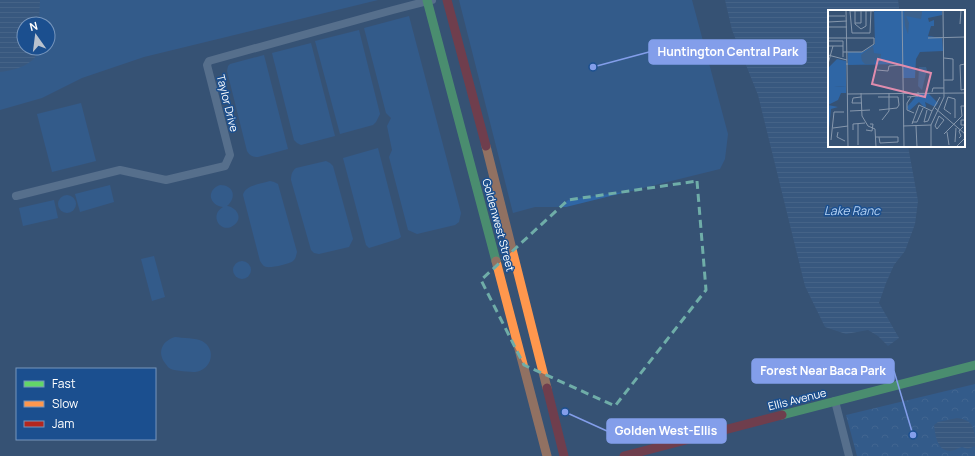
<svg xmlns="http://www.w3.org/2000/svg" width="975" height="456" font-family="Manrope,sans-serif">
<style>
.forest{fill:url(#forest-crowns)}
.park{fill:#2f66a5;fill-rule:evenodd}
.water{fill:url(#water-rules)}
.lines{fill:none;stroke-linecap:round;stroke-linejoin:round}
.street{stroke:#7d92a8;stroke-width:8}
.fast{stroke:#63d668;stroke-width:9}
.slow{stroke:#ff974d;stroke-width:9}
.jam{stroke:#b3261e;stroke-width:9}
.marked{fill:none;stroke:#6fada8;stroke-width:3;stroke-dasharray:8 5;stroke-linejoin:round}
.labels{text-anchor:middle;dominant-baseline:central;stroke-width:3;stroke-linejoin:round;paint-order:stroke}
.street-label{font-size:11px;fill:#fff;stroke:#1b4f8f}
.water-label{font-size:12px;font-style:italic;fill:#b5d3f5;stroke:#1b4f8f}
.inset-road{fill:none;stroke:#8697ac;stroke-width:1}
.view{fill:#e08cad;fill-opacity:0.15;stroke:#e08cad;stroke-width:2}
.inset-edge{fill:none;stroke:#fff;stroke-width:2}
.leader{fill:none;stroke:#839eea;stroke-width:1.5}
.callout-dot{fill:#839eea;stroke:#1b4f8f;stroke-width:1.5}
.callout{fill:#839eea;stroke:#839eea;stroke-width:1.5}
.callout-label{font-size:12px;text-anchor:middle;font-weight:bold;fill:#fff}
</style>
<defs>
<pattern id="forest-crowns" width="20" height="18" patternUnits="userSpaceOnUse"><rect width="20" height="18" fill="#2f66a5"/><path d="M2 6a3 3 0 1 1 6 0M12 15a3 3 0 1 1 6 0" fill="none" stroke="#4e7db2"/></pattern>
<pattern id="water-rules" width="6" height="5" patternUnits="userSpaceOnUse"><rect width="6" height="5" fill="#3b618d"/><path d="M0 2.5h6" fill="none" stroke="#58799e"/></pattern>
</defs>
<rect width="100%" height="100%" fill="#365274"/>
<path class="forest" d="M975 384V456H857L846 415Z"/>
<g class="park">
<path d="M0 0H378L144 57 82 78 42 98 0 110ZM24 24H48V48H24Z"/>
<path d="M459 0H692L728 134 725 159 720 169 566 207H535L513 213Z"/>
<path d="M409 16 461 213 459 222 455 225 417 234 408 230 389 157 392 150 387 126 391 118 386 113 364 28Z"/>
<path d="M359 30 380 114 376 122 373 125 340 134 315 41Z"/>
<path d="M311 43 335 136 301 145 297 143 294 140 272 53Z"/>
<path d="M264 55 288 149 258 157C253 157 250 156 247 151L227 71 228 66 230 64Z"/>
<path d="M81 103 96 161 52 172 37 114Z"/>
<path d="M378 148 401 237 398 239 369 248 366 245 343 158Z"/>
<path d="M326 161 330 163 333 166 353 239 349 247 319 254 314 253 311 250 291 180C291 175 292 171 296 168Z"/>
<path d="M270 181 274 182 278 184 297 252C296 255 296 259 293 261 290 264 271 268 267 267 264 267 262 264 260 261L243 195C245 185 261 184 270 181Z"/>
<path d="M110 185 114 202 80 212 75 194Z"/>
<path d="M220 185C234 185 237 198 227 206 236 207 244 218 234 225 222 235 208 216 223 207 209 205 206 190 220 185Z"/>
<circle cx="67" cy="204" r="9"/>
<path d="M54 200 58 218 23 226 19 208Z"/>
<path d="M154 256 165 297 152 301 141 259Z"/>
<circle cx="242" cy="270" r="9"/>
<path d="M175 337C182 338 196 338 202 341 217 349 212 370 195 372 191 372 175 371 171 369 168 368 167 365 165 363 157 352 162 341 175 337Z"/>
</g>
<g class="water">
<path d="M0 0H40V1L39 24H24V48H39C38 64 13 71 0 72Z"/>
<path d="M725 0H898L899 7V11H829V146H908L918 201 915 224 905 251 894 265 886 283 879 303 899 338 888 346 878 336 868 330 846 334 825 327 805 286 758 95 732 30Z"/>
<path d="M957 418C975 420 975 430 975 446L968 449 962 447C958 448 954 451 950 451 937 451 935 434 934 425L938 422Z"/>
</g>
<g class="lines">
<g class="street">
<path d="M16 196 120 170 166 180 225 166 230 155 207 65 209 61 393 10 432 0"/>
<path d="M835 401 849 456"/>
</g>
<g class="fast">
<path d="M427 0 496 261"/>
<path d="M782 415 975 365"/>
</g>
<g class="slow">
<path d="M486 146 547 388"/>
<path d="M496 261 547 456"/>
</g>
<g class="jam">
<path d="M447 0 486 146"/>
<path d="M547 388 564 456"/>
<path d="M624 456 782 415"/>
</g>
</g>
<path d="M0 0H975V456H0ZM697 181 706 290 615 406 524 365 481 280 568 200Z" fill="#365274" fill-opacity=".55" fill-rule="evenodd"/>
<path class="marked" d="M697 181 706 290 615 406 524 365 481 280 568 200Z"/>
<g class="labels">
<g class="street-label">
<text transform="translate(228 103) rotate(76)">Taylor Drive</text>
<text transform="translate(499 225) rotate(75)">Goldenwest Street</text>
<text transform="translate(797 399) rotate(-14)">Ellis Avenue</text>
</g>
<g class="water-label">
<text x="852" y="210">Lake Ranc</text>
</g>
</g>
<g transform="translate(828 10)">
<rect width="137" height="137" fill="#365274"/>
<path d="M18 76V83H13L10 90 0 95V90H6V77Z" fill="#2f66a5"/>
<path d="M91 83H100L110 93 107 97 97 92 98 96 97 98 91 92 81 101 79 97Z" fill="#2f66a5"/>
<path d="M9 49 18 51V76L6 77V90H0V58Z" fill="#2f66a5"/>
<path d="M46 0H114V5L100 8 101 12 106 10V16H103L100 26 114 28 115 41 92 42 88 49 87 68H75V54L20 55V42H35L47 34ZM0 95 10 97 3 99 0 128Z" fill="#2f66a5"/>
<path d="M79 0H94V3L93 9 78 6 81 13 80 24 77 16 76 2ZM45 36 46 43 53 44 52 53 47 50 46 54H37L34 51 33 45ZM91 57H98L99 60 94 80 90 76Z" fill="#3b618d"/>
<path class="inset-road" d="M18 0 19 55M74 0 76 137M27 1V14L33 19M0 6H17M0 12 19 11M27 13H33V1M132 14 133 0M0 17H19M33 19 38 16V1M24 23 22 1H46M24 23H42M42 23 43 0M0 28H46M100 28 137 27M0 31H15V47M0 36H15M15 42H34L46 34V28M0 45 19 50M116 48 125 49V70H116M19 53 20 137M0 54 5 36M137 54 132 55 133 80 137 79M49 60 60 61 61 56 75 55M104 82 105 78H116M33 83 34 106 40 116 47 119 48 137M19 84 136 83M33 87 25 88 24 93H34M50 87H70L71 95 69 98 51 100M79 87 90 86V82M83 87 79 93V100L86 103M107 98 137 124M99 100 96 112 100 111 104 101M22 101 42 100M123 104 116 99 120 87 127 89V108M111 106 116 110 109 119 107 116ZM134 106 133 96H137M137 106V115H133V110H137M54 110 61 101V83M84 112H89L95 98M30 114V135M84 114 91 95 104 101 112 87M103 115 116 87 115 0M103 115V137M75 116 103 115M88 116 89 137M5 118 20 116M25 120V114L37 113M38 120 44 121 45 114H42M10 122 9 127 17 131M119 122 121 135M116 124 134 106M47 127H70V132L52 133 51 127M131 128 133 126 131 121 135 117M3 130 6 102H16M127 132 128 118M128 137 137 128"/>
<path class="view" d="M50 49 103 63 97 87 44 74Z"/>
<rect width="137" height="137" class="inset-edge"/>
</g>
<path class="leader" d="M593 67L649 52M913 435L894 371M565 412L607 431"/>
<g class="callout-dot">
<circle cx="593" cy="67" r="4"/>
<circle cx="913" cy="435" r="4"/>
<circle cx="565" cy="412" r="4"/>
</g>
<g class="callout">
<rect x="649" y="40" width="157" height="24" rx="4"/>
<rect x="752" y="359" width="142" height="24" rx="4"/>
<rect x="607" y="419" width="119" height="24" rx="4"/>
</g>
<g class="callout-label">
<text x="728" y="56">Huntington Central Park</text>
<text x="823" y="375">Forest Near Baca Park</text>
<text x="666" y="435">Golden West-Ellis</text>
</g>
<rect x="16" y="368" width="140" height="72" fill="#1b4f8f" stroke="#7695bc"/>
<rect x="24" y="381" width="20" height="6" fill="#63d668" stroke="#7695bc"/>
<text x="52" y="388" font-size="12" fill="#ffffff">Fast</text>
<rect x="24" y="401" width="20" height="6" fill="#ff974d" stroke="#7695bc"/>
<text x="52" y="408" font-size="12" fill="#ffffff">Slow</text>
<rect x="24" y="421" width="20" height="6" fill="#b3261e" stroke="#7695bc"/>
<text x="52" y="428" font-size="12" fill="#ffffff">Jam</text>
<g transform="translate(36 36) rotate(346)"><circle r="19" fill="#1b4f8f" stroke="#7695bc"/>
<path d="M0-3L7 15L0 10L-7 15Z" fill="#b9c2ce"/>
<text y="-6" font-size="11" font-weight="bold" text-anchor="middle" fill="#ffffff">N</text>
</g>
</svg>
